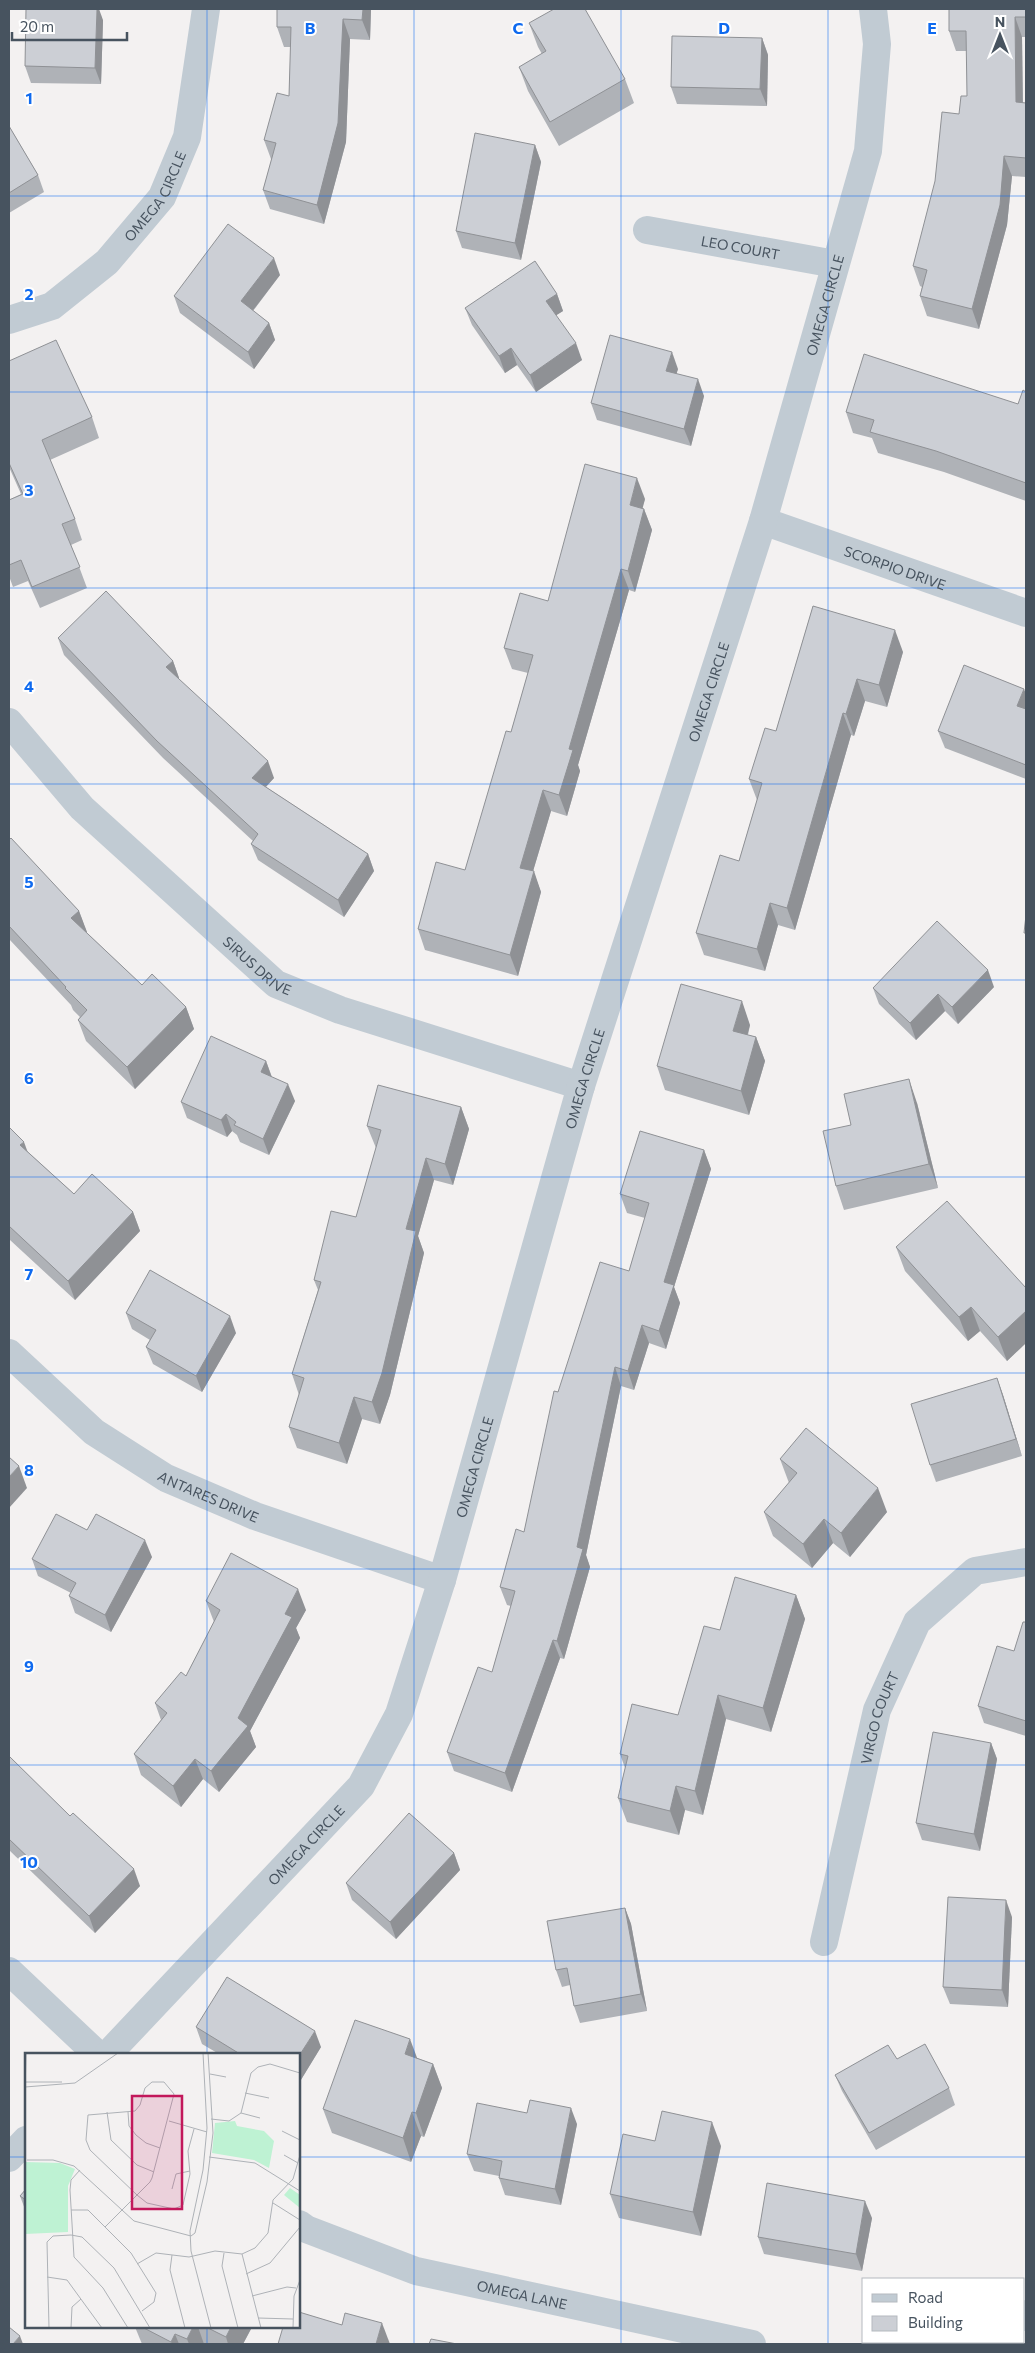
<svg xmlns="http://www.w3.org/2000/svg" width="1035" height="2353" font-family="Commissioner,sans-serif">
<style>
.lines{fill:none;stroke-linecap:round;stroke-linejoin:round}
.minor{stroke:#c1cbd3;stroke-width:28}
.wall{fill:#afb2b7}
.shaded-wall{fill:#8f9195}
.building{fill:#cccfd5;stroke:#8f9195}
.grid{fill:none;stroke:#0f6aef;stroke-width:1;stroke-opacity:0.55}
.labels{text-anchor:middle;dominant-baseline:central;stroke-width:4;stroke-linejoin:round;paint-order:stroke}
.street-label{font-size:14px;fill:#47535f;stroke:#fff}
.inset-road{fill:none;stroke:#aeb2b7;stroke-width:1}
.view{fill:#c2185b;fill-opacity:0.15;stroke:#c2185b;stroke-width:2.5}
.inset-edge{fill:none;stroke:#47535f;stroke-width:2.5}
.grid-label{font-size:16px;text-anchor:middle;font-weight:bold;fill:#0f6aef;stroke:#fff;stroke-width:4;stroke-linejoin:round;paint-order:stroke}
</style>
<rect width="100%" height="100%" fill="#f3f1f1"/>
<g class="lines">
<g class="minor">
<path id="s1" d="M647 230 835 264"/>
<path id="s2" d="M9 320 52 306 107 262 162 197 187 137 206 9"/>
<path id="s3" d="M763 521 1026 613"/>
<path id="s4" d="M9 722 82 808 276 984 340 1010 581 1086"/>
<path id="s5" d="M9 1353 94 1432 166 1478 255 1516 442 1580"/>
<path id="s6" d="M824 1942 877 1710 917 1622 975 1571 1026 1562"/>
<path d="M9 1971 97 2054"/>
<path id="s7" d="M108 2054 361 1786 399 1714 442 1580 581 1086 763 521 868 151 877 44 873 9"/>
<path d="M9 2158 26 2140"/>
<path id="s8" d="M299 2224 306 2229 416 2271 752 2344"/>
<path d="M1024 2317 1026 2314"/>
<path d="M998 2344 1000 2342"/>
</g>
</g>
<g class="wall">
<path d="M277 9H371L370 40 350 39 346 142 324 224 270 209 263 190 272 159H271L264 140 289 96 291 47H284L277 27Z"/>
<path d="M1026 9V37H1022L1023 103H1026V177L1012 176 1007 225 979 329 927 316 920 296 922 287 920 286 913 266 959 114 967 96V51H956L949 31Z"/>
<path d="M103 20 101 84 31 83 25 66Z"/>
<path d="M529 23 625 79 634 103 559 146 528 91 519 67 542 54 538 47Z"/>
<path d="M762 38 768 55 767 106 677 104 671 87Z"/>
<path d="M9 126 38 175 44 192 9 213Z"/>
<path d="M535 145 541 162 521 260 462 248 456 231Z"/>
<path d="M280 275 253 311 269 323 275 340 254 369 180 313 174 296Z"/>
<path d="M557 294 563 311 556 315 582 360 536 392 517 365 505 373 472 325 465 308Z"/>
<path d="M9 361 92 417 99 438 50 460 75 519 82 540 71 545 87 588 40 608 28 581 13 587 9 576V500L21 494 9 467Z"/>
<path d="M678 369 676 374 704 396 691 446 597 420 591 403Z"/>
<path d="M1026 392V501L944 472 878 453 872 438 853 433 846 412 1018 404Z"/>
<path d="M645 499 642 508 644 509 652 530 635 592 629 590 578 765 580 771 567 816 551 811 533 871 541 892 518 976 425 950 418 929 465 870 511 732 528 673 512 669 504 648Z"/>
<path d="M813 606 903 652 887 707 865 701 854 736 851 735 795 930 778 925 765 971 704 955 696 933 739 861 757 800 749 779 776 731Z"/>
<path d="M58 638 173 661 179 678H178L274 778 266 787 368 854 374 871 344 917 258 860 251 844 253 841 163 758 64 655Z"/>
<path d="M1026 694V779L945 748 938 731Z"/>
<path d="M9 840 79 911 87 933 142 985 186 1007 194 1029 135 1089 86 1041 78 1020 80 1017 73 1010 71 1005 9 939Z"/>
<path d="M994 987 958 1024 945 1011 916 1040 879 1004 873 988Z"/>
<path d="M750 1025 748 1035 756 1037 765 1061 749 1115 665 1090 657 1066Z"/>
<path d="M266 1061 272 1077 295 1101 269 1155 240 1142 237 1135 232 1131 227 1137 187 1118 181 1102Z"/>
<path d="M917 1103 938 1188 844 1210 836 1186Z"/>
<path d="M461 1107 469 1129 453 1185 434 1180 418 1236 424 1253 390 1395 380 1424 362 1419 347 1464 297 1448 289 1427 299 1395 292 1374 318 1290 314 1280 356 1217 376 1148 367 1126Z"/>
<path d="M9 1127 28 1152 74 1194 133 1212 140 1231 75 1300 10 1240 9 1237Z"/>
<path d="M704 1150 711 1169 674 1287 680 1303 666 1349 649 1343 634 1390 621 1386 586 1555 590 1567 564 1659 560 1658 512 1792 454 1771 447 1752 492 1672 511 1606 507 1605 500 1587 524 1532 558 1392 629 1271 645 1218 627 1213 620 1194Z"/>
<path d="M896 1247 1026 1288V1343L1007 1361 980 1331 968 1341 905 1271Z"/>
<path d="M126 1313 236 1333 202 1392 153 1364 146 1347 150 1340 132 1329Z"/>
<path d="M997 1378 1003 1395 1022 1456 936 1482 930 1465Z"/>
<path d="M780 1459 887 1512 850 1557 833 1543 812 1568 773 1536 764 1512 789 1483Z"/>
<path d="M87 1530 152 1557 111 1632 75 1613 69 1596 71 1593 38 1576 32 1559Z"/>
<path d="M796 1595 805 1619 771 1732 726 1719 703 1815 685 1810 679 1835 627 1822 618 1798 625 1768 620 1754 678 1715 720 1630Z"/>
<path d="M206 1601 306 1610 296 1628 300 1638 250 1731 256 1747 219 1792 203 1779 181 1807 141 1775 134 1754 161 1720 155 1703 186 1676 214 1622Z"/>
<path d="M1026 1622V1736L984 1723 978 1706 1014 1651Z"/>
<path d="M991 1743 997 1759 980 1851 922 1840 916 1823Z"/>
<path d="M9 1756 140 1886 95 1933 9 1850Z"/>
<path d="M454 1853 460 1870 396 1939 352 1900 346 1883Z"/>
<path d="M625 1908 631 1924 647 2011 580 2023 574 2006 570 1985 562 1987 556 1970Z"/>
<path d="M1012 1917 1008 2007 950 2004 943 1987Z"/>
<path d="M196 2027 321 2047 299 2083V2054H219L202 2044Z"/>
<path d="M417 2058 433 2064 442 2088 424 2137 421 2136 411 2162 332 2133 323 2109Z"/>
<path d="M897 2059 949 2088 955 2105 876 2150 842 2091 835 2075Z"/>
<path d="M527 2113 577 2124 561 2205 505 2195 499 2178V2176L474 2171 467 2154Z"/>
<path d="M655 2141 721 2146 701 2236 619 2218 610 2194Z"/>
<path d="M26 2189V2212L20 2196Z"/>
<path d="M872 2218 862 2271 764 2254 758 2237Z"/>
<path d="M135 2327H252L243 2344H142Z"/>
</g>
<g class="shaded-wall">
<path d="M97 9H99L103 20 101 84 95 68Z"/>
<path d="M363 9H371L370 40 362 20Z"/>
<path d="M1015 17 1022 37 1023 122 1016 102Z"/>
<path d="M343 19 350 39 346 142 324 224 317 205Z"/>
<path d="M762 38 768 55 767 106 760 89Z"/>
<path d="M535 145 541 162 521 260 515 243Z"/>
<path d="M1004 156 1012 176 1007 225 979 329 972 309Z"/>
<path d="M274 258 280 275 247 318 241 301Z"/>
<path d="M557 294 563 311 552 318 546 301Z"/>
<path d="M269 323 275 340 254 369 248 352Z"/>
<path d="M576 343 582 360 536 392 530 375Z"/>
<path d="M511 348 517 365 505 373 499 356Z"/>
<path d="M672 352 678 369 672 388 666 371Z"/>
<path d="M698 379 704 396 691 446 684 429Z"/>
<path d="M637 478 645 499 638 526 630 505Z"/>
<path d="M644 509 652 530 635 592 628 571Z"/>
<path d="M621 569 629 590 578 765 580 771 567 816 559 795 569 749Z"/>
<path d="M895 630 903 652 887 707 879 685Z"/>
<path d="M173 661 179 678 173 684 166 667Z"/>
<path d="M857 679 865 701 854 736 846 714Z"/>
<path d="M1024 689 1026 694V716L1017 706Z"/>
<path d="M843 713 851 735 795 930 787 908Z"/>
<path d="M268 761 274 778 258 795 252 778Z"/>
<path d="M543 790 551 811 528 888 520 868Z"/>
<path d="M368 854 374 871 344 917 338 900Z"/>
<path d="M534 871 541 892 518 976 510 955Z"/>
<path d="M770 903 778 925 765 971 757 949Z"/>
<path d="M79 911 87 932 79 940 71 918Z"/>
<path d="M988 970 994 987 958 1024 952 1007Z"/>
<path d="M938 994 945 1011 916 1040 910 1023Z"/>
<path d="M742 1001 750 1025 742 1055 733 1031Z"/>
<path d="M186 1007 194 1029 135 1089 127 1067Z"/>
<path d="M756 1037 765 1061 749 1115 741 1091Z"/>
<path d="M266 1061 272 1078 261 1072Z"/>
<path d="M909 1079 917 1103 938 1188 929 1164Z"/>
<path d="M288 1084 295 1101 269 1155 263 1139Z"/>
<path d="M461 1107 469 1129 453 1185 445 1164Z"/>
<path d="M226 1114 232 1131 227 1137 221 1120Z"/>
<path d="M24 1142 31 1161 20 1145Z"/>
<path d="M704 1150 711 1169 674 1287 680 1303 666 1349 659 1331 664 1282Z"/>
<path d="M426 1158 434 1180 418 1236 424 1253 390 1395 380 1424 372 1402 406 1229Z"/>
<path d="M133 1212 140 1231 75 1300 68 1281Z"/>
<path d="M971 1307 980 1331 968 1341 959 1317Z"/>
<path d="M1026 1311V1343L1007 1361 998 1337Z"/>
<path d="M230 1316 236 1333 202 1392 196 1376Z"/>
<path d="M642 1325 649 1343 634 1390 628 1371Z"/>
<path d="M615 1367 621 1386 586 1555 590 1567 564 1659 557 1641Z"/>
<path d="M997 1378 1003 1395 1022 1456 1016 1439Z"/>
<path d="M354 1397 362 1419 347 1464 339 1443Z"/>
<path d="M19 1466 27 1488 9 1508V1477Z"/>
<path d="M878 1488 887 1512 850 1557 841 1533Z"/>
<path d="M824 1519 833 1543 812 1568 803 1544Z"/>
<path d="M145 1540 152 1557 111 1632 105 1615Z"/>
<path d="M298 1589 306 1610 296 1628 300 1638 250 1731 256 1747 219 1792 211 1771 238 1718 285 1614Z"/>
<path d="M796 1595 805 1619 771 1732 763 1708Z"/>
<path d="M553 1640 560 1658 512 1792 505 1773Z"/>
<path d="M718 1695 726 1719 703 1815 695 1791Z"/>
<path d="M991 1743 997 1759 980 1851 974 1834Z"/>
<path d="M195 1759 203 1779 181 1807 173 1786Z"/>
<path d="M676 1786 685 1810 679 1835 670 1811Z"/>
<path d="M454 1853 460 1870 396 1939 390 1922Z"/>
<path d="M134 1869 140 1886 95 1933 89 1916Z"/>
<path d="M1006 1900 1012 1917 1008 2007 1002 1990Z"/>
<path d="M625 1908 631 1924 647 2011 641 1994Z"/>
<path d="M315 2031 321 2047 299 2083V2056Z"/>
<path d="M410 2039 419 2063 405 2054Z"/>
<path d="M433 2064 442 2088 424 2137 416 2113Z"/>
<path d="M571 2108 577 2124 561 2205 555 2189Z"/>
<path d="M412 2112 421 2136 411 2162 403 2138Z"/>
<path d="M712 2122 721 2146 701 2236 693 2212Z"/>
<path d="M865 2201 872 2218 862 2271 856 2254Z"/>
<path d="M382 2323 390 2344H376Z"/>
<path d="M193 2327H198L204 2344H189L187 2339Z"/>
<path d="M231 2327H252L243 2344H228L226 2337Z"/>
<path d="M175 2334 179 2344H172L171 2342Z"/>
<path d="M20 2336 23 2344H13Z"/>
</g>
<g class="building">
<path d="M26 9H97L95 68 25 66Z"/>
<path d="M277 9H363L362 20 343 19 338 123 317 205 263 190 276 143 264 140 277 93 289 96 291 27H277Z"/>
<path d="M554 9H585L625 79 550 122 519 67 546 51 529 23Z"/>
<path d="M949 9H1026V17H1015L1016 102 1026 103V158L1004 156 1000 205 972 309 920 296 927 270 913 266 935 181 942 112 959 114 961 96H967L966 31H949Z"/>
<path d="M672 36 762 38 760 89 671 87Z"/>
<path d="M9 126 38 175 9 193Z"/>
<path d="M475 133 535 145 515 243 456 231Z"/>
<path d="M228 224 274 258 241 301 269 323 248 352 174 296Z"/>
<path d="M535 261 557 294 546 301 576 343 530 375 511 348 499 356 465 308Z"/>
<path d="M610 335 672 352 666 371 698 379 684 429 591 403Z"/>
<path d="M56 340 92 417 42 440 75 519 62 524 80 567 32 587 21 560 9 565V500L23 494 9 463V361Z"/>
<path d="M864 354 1018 404 1023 390 1026 392V483L936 451 870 432 874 420 846 412Z"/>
<path d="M585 464 637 478 630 505 644 509 628 571 621 569 569 749 573 750 559 795 543 790 520 868 534 871 510 955 418 929 436 862 465 870 506 731 511 732 533 655 504 648 520 593 548 601Z"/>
<path d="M106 591 173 661 166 667 268 761 252 778 368 854 338 900 251 844 258 834 157 741 58 638Z"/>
<path d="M813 606 895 630 879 685 857 679 846 714 843 713 787 908 770 903 757 949 696 933 720 855 739 861 762 783 749 779 765 728 776 731Z"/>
<path d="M964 665 1024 689 1017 706 1026 709V765L938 731Z"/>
<path d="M11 838 79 911 71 918 142 985 152 974 186 1007 127 1067 78 1020 87 1010 65 988 66 987 9 926V840Z"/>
<path d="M1026 915V933H1024Z"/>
<path d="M937 921 988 970 952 1007 938 994 910 1023 873 988Z"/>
<path d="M681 984 742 1001 733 1031 756 1037 741 1091 657 1066Z"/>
<path d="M211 1036 266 1061 261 1072 288 1084 263 1139 234 1125 236 1122 226 1114 221 1120 181 1102Z"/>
<path d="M909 1079 929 1164 836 1186 823 1131 851 1125 844 1094Z"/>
<path d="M378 1085 461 1107 445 1164 426 1158 406 1229 416 1231 382 1373 372 1402 354 1397 339 1443 289 1427 304 1378 292 1374 321 1282 314 1280 331 1211 356 1217 381 1130 367 1126Z"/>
<path d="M9 1127 24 1142 20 1145 74 1194 92 1174 133 1212 68 1281 9 1226Z"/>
<path d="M640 1131 704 1150 664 1282 674 1285 659 1331 642 1325 628 1371 615 1367 577 1547 583 1549 557 1641 553 1640 505 1773 447 1752 478 1667 492 1672 515 1591 500 1587 516 1529 524 1532 554 1391 558 1392 600 1262 629 1271 649 1203 620 1194Z"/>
<path d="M947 1201 1026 1288V1311L998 1337 971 1307 959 1317 896 1247Z"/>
<path d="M150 1270 230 1316 196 1376 146 1347 156 1330 126 1313Z"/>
<path d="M997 1378 1016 1439 930 1465 911 1404Z"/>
<path d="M806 1428 878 1488 841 1533 824 1519 803 1544 764 1512 797 1473 780 1459Z"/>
<path d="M9 1457 19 1466 9 1477Z"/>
<path d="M56 1514 87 1530 96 1514 145 1540 105 1615 69 1596 76 1583 32 1559Z"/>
<path d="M231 1553 298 1589 285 1614 292 1617 238 1718 248 1726 211 1771 195 1759 173 1786 134 1754 167 1713 155 1703 181 1672 186 1676 220 1610 206 1601Z"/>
<path d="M735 1577 796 1595 763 1708 718 1695 695 1791 676 1786 670 1811 618 1798 628 1756 620 1754 632 1704 678 1715 704 1626 720 1630Z"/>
<path d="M1023 1622H1026V1721L978 1706 997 1646 1014 1651Z"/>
<path d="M933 1732 991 1743 974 1834 916 1823Z"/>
<path d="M9 1756 70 1816 73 1813 134 1869 89 1916 9 1839Z"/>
<path d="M409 1813 454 1853 390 1922 346 1883Z"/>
<path d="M948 1897 1006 1900 1002 1990 943 1987Z"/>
<path d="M625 1908 641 1994 574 2006 567 1968 556 1970 547 1921Z"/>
<path d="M227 1977 315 2031 299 2056V2054H240L196 2027Z"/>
<path d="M355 2020 410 2039 405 2054 433 2064 416 2113 412 2112 403 2138 323 2109Z"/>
<path d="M925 2044 949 2088 869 2133 835 2075 888 2045 897 2059Z"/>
<path d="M530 2100 571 2108 555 2189 499 2178 502 2161 467 2154 477 2103 527 2113Z"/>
<path d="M662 2111 712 2122 693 2212 610 2194 623 2134 655 2141Z"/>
<path d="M767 2183 865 2201 856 2254 758 2237Z"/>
<path d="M26 2189V2200L20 2196Z"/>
<path d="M299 2312 342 2325 345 2313 382 2323 376 2344H278L283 2327H299Z"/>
<path d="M9 2327 20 2336 13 2344H9Z"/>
<path d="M142 2327H193L187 2339 175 2334 171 2342Z"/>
<path d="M206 2327H231L226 2337Z"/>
<path d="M431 2339 457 2344H429Z"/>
</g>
<path class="grid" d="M207 9V2054M414 9V2344M621 9V2344M828 9V2344M9 196H1026M9 392H1026M9 588H1026M9 784H1026M9 980H1026M9 1177H1026M9 1373H1026M9 1569H1026M9 1765H1026M9 1961H1026M9 2157H26M299 2157H1026M207 2327V2344"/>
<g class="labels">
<g class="street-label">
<text stroke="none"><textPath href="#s2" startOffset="198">OMEGA CIRCLE</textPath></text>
<text stroke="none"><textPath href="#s1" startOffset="95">LEO COURT</textPath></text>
<text stroke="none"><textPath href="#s7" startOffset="1922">OMEGA CIRCLE</textPath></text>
<text stroke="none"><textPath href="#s3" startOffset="140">SCORPIO DRIVE</textPath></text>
<text stroke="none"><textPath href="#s7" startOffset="1518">OMEGA CIRCLE</textPath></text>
<text stroke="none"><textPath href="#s4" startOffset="349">SIRUS DRIVE</textPath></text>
<text stroke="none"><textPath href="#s7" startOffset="1112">OMEGA CIRCLE</textPath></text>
<text stroke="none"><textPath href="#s7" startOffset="708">OMEGA CIRCLE</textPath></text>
<text stroke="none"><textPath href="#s5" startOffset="248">ANTARES DRIVE</textPath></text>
<text stroke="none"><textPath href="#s6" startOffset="231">VIRGO COURT</textPath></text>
<text stroke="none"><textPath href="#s7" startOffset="288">OMEGA CIRCLE</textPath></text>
<text stroke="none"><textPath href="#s8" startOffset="235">OMEGA LANE</textPath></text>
</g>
</g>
<g transform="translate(25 2053)">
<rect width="275" height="275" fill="#f3f1f1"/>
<path d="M210 68 212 73 239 78 249 88 244 115 229 107 187 100 190 70ZM0 109 35 110 50 116 43 133V179L0 181ZM265 135 275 142V155L259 142Z" fill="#bef2d3"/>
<path class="inset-road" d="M178 0 182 75 178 117 165 178 166 198 186 275M185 21 201 24M0 29H37M0 34 50 30 93 0M220 40 244 45M0 41 1 0M82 59 86 87 112 112 129 119M103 59 104 73 111 82 121 90 135 95M216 60 235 65M186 66 204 68 216 60 226 20 233 14 245 11 275 20M144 68 182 79M257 78 275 87M259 102 273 110M184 104 230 110 275 138M2 107H28L49 113 109 168 166 183M55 117 46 127 45 137 49 204 78 235 103 275M147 136 151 121 165 118M248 150 275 167M46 157H63L106 200 131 240 129 249 117 258M80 174 125 129 127 125 149 41 139 29H127L120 35 115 52 110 58 63 62 61 87 65 97 112 142 122 150 149 156 158 152 165 121 163 98 169 76M166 183 170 180 182 129 188 80 183 0M199 200 197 213 213 275M217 201 236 275M147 202 145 217 160 275M112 211 131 200 164 204 190 198 217 201 230 195 243 180 248 147 268 126 275 102M221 221 245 210 275 174M22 224 42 227 77 275M227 243 262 234 271 235M233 265 268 266M24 275 22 189 28 183 46 182 57 184 89 215 125 275M46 275 47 254 56 246M268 275 269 243 275 227"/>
<path class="view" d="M107 43H157V156H107Z"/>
<rect width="275" height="275" class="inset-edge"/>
</g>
<g class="grid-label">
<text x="310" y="34">B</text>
<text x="518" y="34">C</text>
<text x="724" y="34">D</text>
<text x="932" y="34">E</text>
<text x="29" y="104">1</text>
<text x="29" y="300">2</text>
<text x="29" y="496">3</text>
<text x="29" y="692">4</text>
<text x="29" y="888">5</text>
<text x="29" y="1084">6</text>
<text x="29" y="1280">7</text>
<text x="29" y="1476">8</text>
<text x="29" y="1672">9</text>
<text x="29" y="1868">10</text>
</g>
<rect width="1035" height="2353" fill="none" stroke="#47535f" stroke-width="20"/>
<rect x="862" y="2278" width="162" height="65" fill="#ffffff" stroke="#b5babf"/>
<rect x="872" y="2294" width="25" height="8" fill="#c1cbd3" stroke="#b5babf"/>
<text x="908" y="2303" font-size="15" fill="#47535f">Road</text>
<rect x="872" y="2316" width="25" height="15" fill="#cccfd5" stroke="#b5babf"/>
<text x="908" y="2328" font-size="15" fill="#47535f">Building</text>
<g transform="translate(1000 35)" stroke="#ffffff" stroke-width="4" paint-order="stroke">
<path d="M0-4L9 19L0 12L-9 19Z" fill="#47535f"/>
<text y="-8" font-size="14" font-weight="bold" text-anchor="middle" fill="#47535f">N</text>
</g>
<path d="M12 32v8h115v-8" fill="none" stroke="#47535f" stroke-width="2.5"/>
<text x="20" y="32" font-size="15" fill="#47535f" stroke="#ffffff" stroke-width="4" paint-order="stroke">20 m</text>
</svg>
